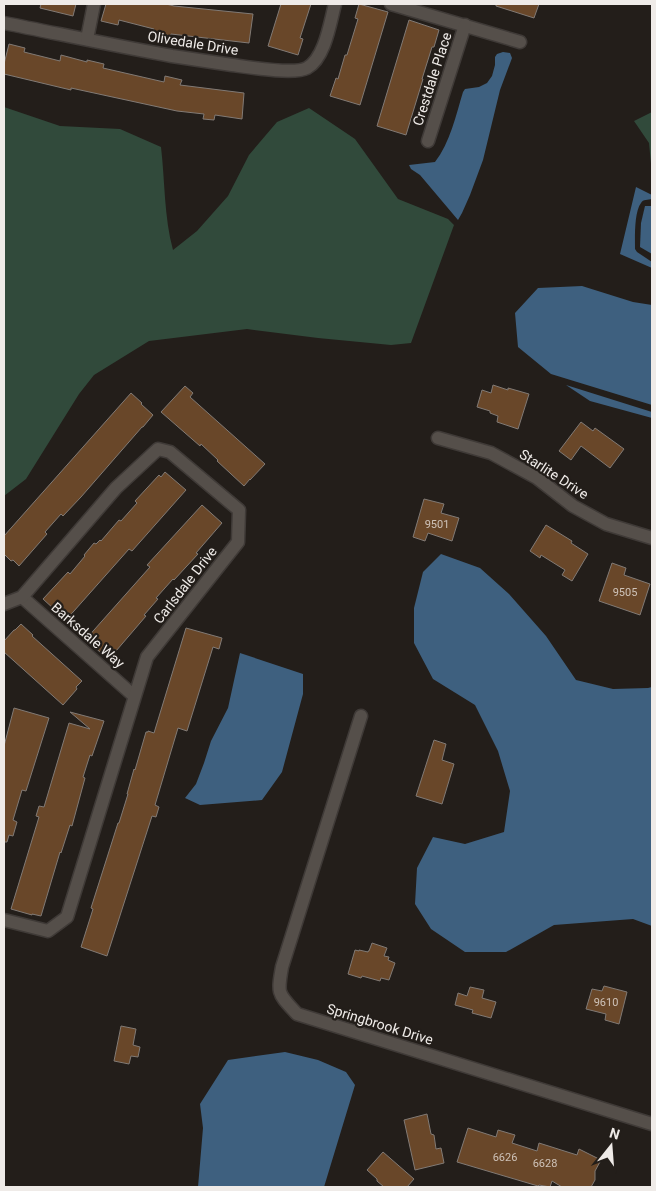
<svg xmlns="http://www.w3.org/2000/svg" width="656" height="1191" font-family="Roboto,sans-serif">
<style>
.green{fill:#314a3b}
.water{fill:#3e607f}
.building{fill:#694729;stroke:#817a75}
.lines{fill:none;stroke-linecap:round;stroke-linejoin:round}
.minor-casing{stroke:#3f3a37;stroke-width:15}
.minor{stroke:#554f4a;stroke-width:12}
.labels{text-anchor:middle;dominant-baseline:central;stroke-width:4.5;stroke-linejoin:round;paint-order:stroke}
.number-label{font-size:11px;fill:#cec2b8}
.street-label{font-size:14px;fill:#efebe8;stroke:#231e1a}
</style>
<rect width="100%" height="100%" fill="#231e1a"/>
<g class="green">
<path d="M4 107 60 126 120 129 161 147C165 181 164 217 173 250L197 231 228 196 249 155 277 122 309 108 355 139 398 199 448 219 454 225 411 343 391 345 318 338 247 329 149 341 94 375 79 394 26 479 4 496Z"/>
<path d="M652 112V174L649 143 634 121Z"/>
</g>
<g class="water">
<path d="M503 52 510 53 512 58 500 90 483 160 470 195 462 213 458 220 420 175 411 169 409 165 435 162C450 143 456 115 463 92L465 89 479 87 487 83 492 76 495 65V57L497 54Z"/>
<path d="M636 187 652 195V199C648 200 643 199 641 203 634 212 635 238 635 249L637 252 652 262V268L620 254Z"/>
<path d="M645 206H652V254L640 247 641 223Z"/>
<path d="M582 286 633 302 652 305V405L551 374 518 347 515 313 538 288Z"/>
<path d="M566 385 652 412V418L590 401Z"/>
<path d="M441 554 480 568 509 594 546 636 576 680 613 689 648 688 652 687V926L633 919 554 925 506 952H465L431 929 415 904 417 868 433 837 465 844 504 832 510 791 498 751 475 705 433 679 414 643V608L423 572Z"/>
<path d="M240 653 303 674V694L282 772 262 800 200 805 185 798 196 784 204 763 211 741 228 708Z"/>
<path d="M285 1052 318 1060 346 1072 355 1085 324 1187H198L203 1128 200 1104 228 1060Z"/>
</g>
<g class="building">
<path d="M41 4H76L73 16 40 8Z"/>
<path d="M106 4H166L174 6 253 14 249 43 171 34 170 36 153 31 154 29 119 20 118 25 101 21Z"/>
<path d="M281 4H311L300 38 303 39 298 55 268 46Z"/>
<path d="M359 4 388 12 360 105 330 96 336 78 338 79 345 55H347L358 19 355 18Z"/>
<path d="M496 4H539L534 18 496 6Z"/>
<path d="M409 20 439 30 434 47H432L422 79H423L406 135 377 126Z"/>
<path d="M9 44 25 48 24 52 60 61 61 55 87 62V60L104 64 103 68 164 82 165 76 182 80 180 85 244 93 242 119 215 115 214 120 203 119 204 114 177 111 71 88V90L4 74V64Z"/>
<path d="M493 385 508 390V388L529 394 518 429 497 422 498 416 490 413V411L477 407 482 390 491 393Z"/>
<path d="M185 386 193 393 190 397 265 464 250 480V479L244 486 217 461 218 460 201 444 200 446 161 412Z"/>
<path d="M131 393 142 403 141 404 153 415 143 427H142L81 497 63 516 61 514 45 532 47 534 19 566 13 560 11 561 4 554V536Z"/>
<path d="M581 422 593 431 595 428 624 449 610 468 581 446 571 460 559 451Z"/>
<path d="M165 472 186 490 132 551 129 549 66 620 43 599 68 572 70 574 85 556 84 555 94 543 96 544 100 540 101 541 119 520 121 521 137 503 135 501 159 475 161 477Z"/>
<path d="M424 499 444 504 441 513 459 518 452 541 428 533 425 541 413 537Z"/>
<path d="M202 505 222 523 196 553 198 554 174 580 173 579 156 598 158 599 144 615 146 616 110 658 103 652 102 654 86 639 150 567 147 565Z"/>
<path d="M546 525 572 541 571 543 588 554 572 581 562 575 565 570 541 555 540 558 530 551Z"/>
<path d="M612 563 626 568 624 575 650 584 640 615 599 601Z"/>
<path d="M21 624 33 635 32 636 82 681 76 687 77 689 63 705 4 652V641L14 630H15Z"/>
<path d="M186 628 222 638 219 649 213 647 187 731 178 728 155 805 159 807 156 817 152 816 107 956 81 947 93 909 91 908 118 823H119L128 794H127L134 769 135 770 146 732H148V731L154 733Z"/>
<path d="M14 708 49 718 26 791 22 790 13 820 17 822 13 836 9 835 7 842H4V746Z"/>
<path d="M70 712 104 721 92 756 90 755 83 777 85 778 72 826 70 825 61 853 60 852 41 916 32 914V915L11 909 39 817 36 816 39 806 44 807 69 723 90 729Z"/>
<path d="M434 740 446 744 442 760 454 764 442 804 416 796Z"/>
<path d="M372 943 387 948 384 956 389 957 388 960 395 963 389 980 381 978 380 981 362 976 361 978 348 974 355 950 359 951V950L368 952V951H369Z"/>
<path d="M604 986 627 992 619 1024 605 1020 606 1014 586 1009 592 989 602 991Z"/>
<path d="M470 987 484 990 482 998 496 1002 491 1018 472 1013 473 1010 455 1005 458 993 467 996Z"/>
<path d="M121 1026 136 1029 133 1045 140 1047 138 1057 131 1056 129 1064 114 1061Z"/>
<path d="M427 1114 431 1134 434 1135 436 1149 441 1148 444 1163 415 1170 404 1120Z"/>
<path d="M468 1128 496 1137 498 1130 515 1135 512 1143 537 1151 539 1143 577 1155 579 1149 601 1160 595 1171V1180L591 1187H562L552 1181 550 1187 539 1185 538 1186 457 1162Z"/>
<path d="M383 1152 414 1179 407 1187H384L377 1181V1179L367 1170Z"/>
</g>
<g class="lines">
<defs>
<g id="minor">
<path d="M391 4 520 42"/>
<path d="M4 23C60 34 115 46 172 56 192 59 212 62 232 65 247 67 294 75 307 68 325 58 330 23 335 4"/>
<path d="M87 39 94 4"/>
<path d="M428 141 465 25"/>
<path d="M438 438 491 453 537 478 573 506 606 524 652 538"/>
<path d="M22 597 134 696"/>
<path d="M4 604 22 597 116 488 158 449 170 452 239 510 238 542 147 657 67 917 48 931 4 920"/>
<path d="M361 716 282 967C277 995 278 993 297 1014L652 1124"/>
</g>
</defs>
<use href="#minor" class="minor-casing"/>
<use href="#minor" class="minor"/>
</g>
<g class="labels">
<g class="number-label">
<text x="437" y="524">9501</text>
<text x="625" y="592">9505</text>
<text x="606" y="1002">9610</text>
<text x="505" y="1157">6626</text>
<text x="545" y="1163">6628</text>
</g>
<g class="street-label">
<text transform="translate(193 43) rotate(9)">Olivedale Drive</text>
<text transform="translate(432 79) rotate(-72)">Crestdale Place</text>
<text transform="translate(554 474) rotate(33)">Starlite Drive</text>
<text transform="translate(185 585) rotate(-52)">Carlsdale Drive</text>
<text transform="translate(88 635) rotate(41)">Barksdale Way</text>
<text transform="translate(380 1024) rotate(17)">Springbrook Drive</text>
</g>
</g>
<rect width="656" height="1191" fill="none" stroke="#efebe8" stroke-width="10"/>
<g transform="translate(611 1146) rotate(17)" stroke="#231e1a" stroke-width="4" paint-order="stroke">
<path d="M0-4L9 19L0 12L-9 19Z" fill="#efebe8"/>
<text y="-8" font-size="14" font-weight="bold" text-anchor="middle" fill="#efebe8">N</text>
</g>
</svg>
